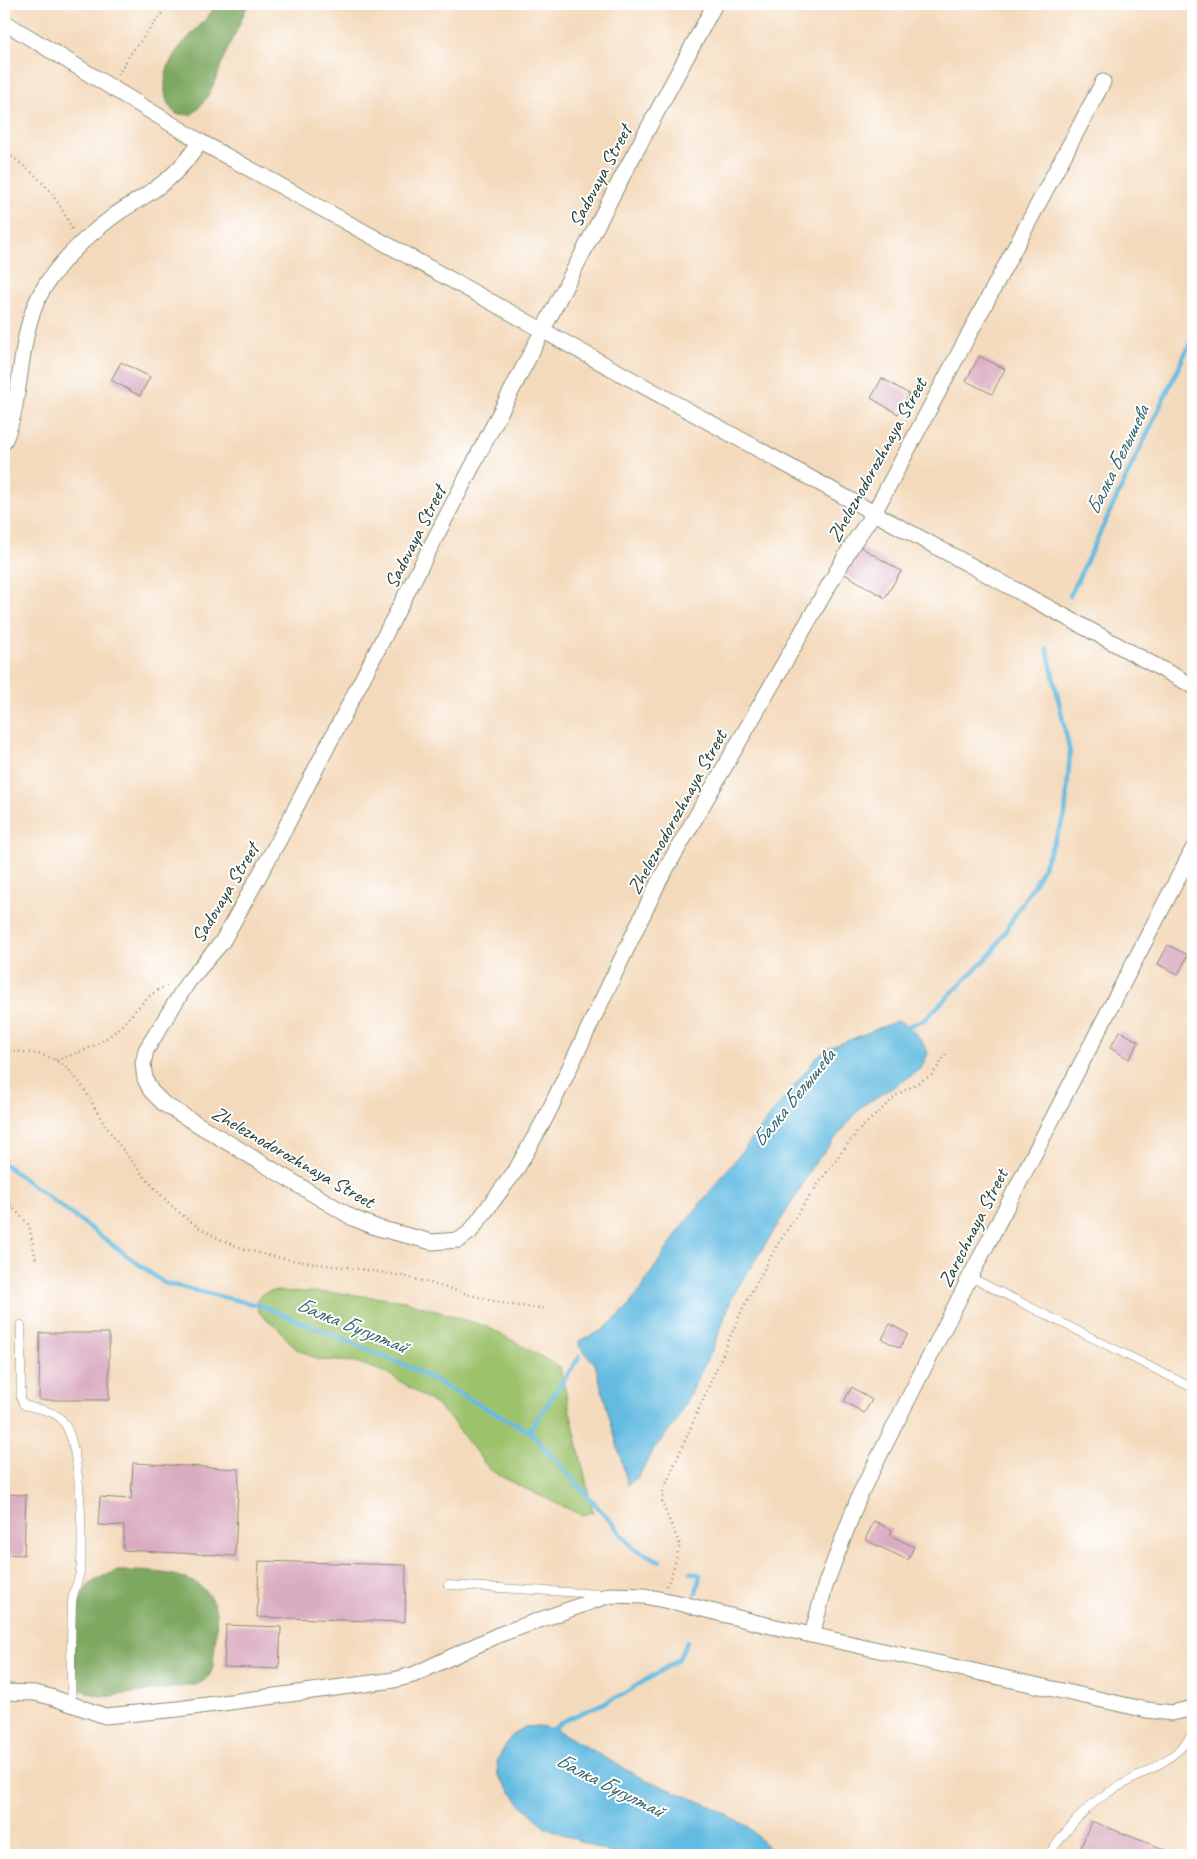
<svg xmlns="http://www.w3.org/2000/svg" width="1197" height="1859" font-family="Caveat,sans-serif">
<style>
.green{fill:#9dc26c;stroke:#5e8050}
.forest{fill:#7ea860;stroke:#4e724a}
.water{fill:#64bbe1;stroke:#427c8a}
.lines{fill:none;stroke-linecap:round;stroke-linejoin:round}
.stream{stroke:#64bbe1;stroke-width:4.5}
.building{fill:#daacc1}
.lane-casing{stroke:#8a8c78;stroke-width:9}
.street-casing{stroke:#8a8c78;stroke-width:17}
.path{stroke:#8a8c78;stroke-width:2.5;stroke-dasharray:1 4;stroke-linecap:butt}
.lane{stroke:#fff;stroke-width:8}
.street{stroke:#fff;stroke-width:15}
.labels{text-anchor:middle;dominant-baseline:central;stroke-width:4;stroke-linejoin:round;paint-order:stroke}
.street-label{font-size:20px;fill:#1f3d34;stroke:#fff}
.water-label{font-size:21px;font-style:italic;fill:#346368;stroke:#fff}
</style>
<rect width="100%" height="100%" fill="#fff"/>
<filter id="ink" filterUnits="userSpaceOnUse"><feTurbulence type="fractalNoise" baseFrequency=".02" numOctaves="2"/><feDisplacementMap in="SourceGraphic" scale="10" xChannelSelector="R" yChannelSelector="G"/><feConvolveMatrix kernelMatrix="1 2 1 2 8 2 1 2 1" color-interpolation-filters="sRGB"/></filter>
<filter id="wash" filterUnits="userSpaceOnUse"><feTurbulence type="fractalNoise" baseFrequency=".0096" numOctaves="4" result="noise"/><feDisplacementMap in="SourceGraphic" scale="20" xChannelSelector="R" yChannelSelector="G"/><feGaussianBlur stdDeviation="1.12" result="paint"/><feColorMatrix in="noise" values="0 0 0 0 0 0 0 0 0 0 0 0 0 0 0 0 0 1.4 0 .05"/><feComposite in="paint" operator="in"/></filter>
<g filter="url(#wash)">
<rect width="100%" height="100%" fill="#f4dabc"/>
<path class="green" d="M272 1291 339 1293 405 1301 488 1327 560 1367 593 1512 581 1515 507 1480 489 1469 449 1417 435 1404 389 1374 356 1362 318 1360 295 1348 276 1326 262 1316 258 1310 257 1301 263 1293Z"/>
<g class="forest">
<path d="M216 4H247V6C241 22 233 38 226 53 216 76 212 98 191 115L176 114C167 106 165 99 165 87 164 48 200 34 216 4Z"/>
<path d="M117 1571C149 1571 208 1569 216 1612 218 1626 214 1651 213 1666 210 1677 206 1681 195 1685L103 1697 81 1690C80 1687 77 1684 76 1680 71 1664 76 1601 86 1588 94 1579 106 1575 117 1571Z"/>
</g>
<g class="water">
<path d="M897 1021C909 1023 924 1042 928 1053L922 1067 911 1076 862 1106 811 1168 796 1196 733 1295 714 1346 674 1425 652 1451 639 1476 628 1485 595 1364 579 1346V1341L603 1330 629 1306 681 1228 817 1057 829 1048Z"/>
<path d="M539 1726 555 1729 637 1776 711 1806 749 1827 775 1855H615L545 1827 520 1803 498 1776 497 1760 512 1735 525 1727Z"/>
</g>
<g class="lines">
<g class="stream">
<path d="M1070 596 1193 337"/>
<path d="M904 1028 925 1019 992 953 1040 874 1065 816 1070 752 1047 648"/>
<path d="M4 1164 164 1283 265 1307 409 1367 529 1431 614 1525 633 1548 660 1561"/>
<path d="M529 1431 580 1356"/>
<path d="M690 1572 700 1575 696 1593"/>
<path d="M549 1732 563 1721 622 1695 678 1660 687 1642"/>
</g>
</g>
<g id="blocks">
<g class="building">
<path d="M979 356 1005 369 992 394 966 381Z"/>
<path d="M121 362 150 377 140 396 111 380Z"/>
<path d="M882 378 909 394 898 414 871 398Z"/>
<path d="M859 546 901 571 885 598 843 573Z"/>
<path d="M1168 945 1188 955 1178 975 1158 964Z"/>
<path d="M1120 1031 1139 1042 1129 1059 1110 1048Z"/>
<path d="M890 1324 908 1334 900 1348 882 1339Z"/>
<path d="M40 1333H109V1400H39Z"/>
<path d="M852 1387 872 1400 864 1413 844 1401Z"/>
<path d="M133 1463 239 1469 235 1556 123 1550 124 1526 98 1525 100 1497 131 1499Z"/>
<path d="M4 1494 26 1495 24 1555 4 1554Z"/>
<path d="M874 1521 892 1530 890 1535 914 1547 908 1560 865 1540Z"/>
<path d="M259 1561 406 1565 405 1622 257 1617Z"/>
<path d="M226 1625 281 1627 279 1669 224 1667Z"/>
<path d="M1091 1821 1179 1855H1094L1080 1850Z"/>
</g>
</g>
</g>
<g filter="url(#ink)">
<use href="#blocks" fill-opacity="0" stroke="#8a8c78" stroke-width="1"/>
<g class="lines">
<defs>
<g id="lane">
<path d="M970 1277 1193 1388"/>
<path d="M21 1325V1399L24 1405C36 1409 54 1410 62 1420 81 1441 84 1543 80 1572 78 1583 73 1591 72 1602 71 1636 70 1671 72 1705"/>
<path d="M448 1585 601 1594"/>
<path d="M1048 1855C1065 1833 1082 1809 1106 1794 1135 1775 1174 1764 1193 1733"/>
</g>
<g id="street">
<path d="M715 4 623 175 280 838 222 942 188 982 146 1050 143 1064 145 1079 151 1091 164 1104 353 1218 378 1228 432 1242 459 1240 470 1232 516 1170 547 1115 659 881 852 545 874 513 1103 82"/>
<path d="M4 22 201 142 874 513 1193 686"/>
<path d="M4 442C25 394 16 337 42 291 59 261 88 235 115 215 132 203 152 193 168 179 181 168 191 155 201 142"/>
<path d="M812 1635 826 1583 860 1494 970 1277 1193 849"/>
<path d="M4 1692 35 1693 51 1697 105 1716 178 1709 394 1680 413 1675 498 1635 610 1595 644 1596 679 1603 758 1623 1147 1710 1172 1713 1193 1708"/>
</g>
</defs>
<use href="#lane" class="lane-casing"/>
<use href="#street" class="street-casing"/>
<g class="path">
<path d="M118 75 129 56 169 4"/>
<path d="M4 150C41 179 53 188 73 231"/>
<path d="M4 1050C20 1052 40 1052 55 1060 80 1073 91 1104 105 1125 125 1155 159 1197 187 1219 252 1269 335 1260 411 1278 456 1289 501 1308 547 1308"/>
<path d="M56 1060C76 1054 96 1047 112 1034 131 1019 144 994 167 986"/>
<path d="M4 1198 29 1225 36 1260"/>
<path d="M666 1586 671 1577 680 1545 662 1503 663 1491 742 1310 776 1247 813 1191 856 1133 897 1095 933 1074 948 1051"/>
</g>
<use href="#lane" class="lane"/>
<use href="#street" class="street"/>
</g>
</g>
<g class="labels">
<g class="street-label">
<text transform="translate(600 176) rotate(-62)">Sadovaya Street</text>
<text transform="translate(877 460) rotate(-61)">Zheleznodorozhnaya Street</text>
<text transform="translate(415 537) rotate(-63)">Sadovaya Street</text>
<text transform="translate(677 812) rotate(-61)">Zheleznodorozhnaya Street</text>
<text transform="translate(225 893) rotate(-59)">Sadovaya Street</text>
<text transform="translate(293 1157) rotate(30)">Zheleznodorozhnaya Street</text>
<text transform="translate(973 1228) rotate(-63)">Zarechnaya Street</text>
</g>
<g class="water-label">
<text transform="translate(1117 460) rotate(-64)">Балка Белышева</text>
<text transform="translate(793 1098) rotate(-51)">Балка Белышева</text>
<text transform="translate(352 1325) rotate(22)">Балка Бугултай</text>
<text transform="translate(610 1785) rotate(27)">Балка Бугултай</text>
</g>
</g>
<rect width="1197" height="1859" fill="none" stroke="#fff" stroke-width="20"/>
</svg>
